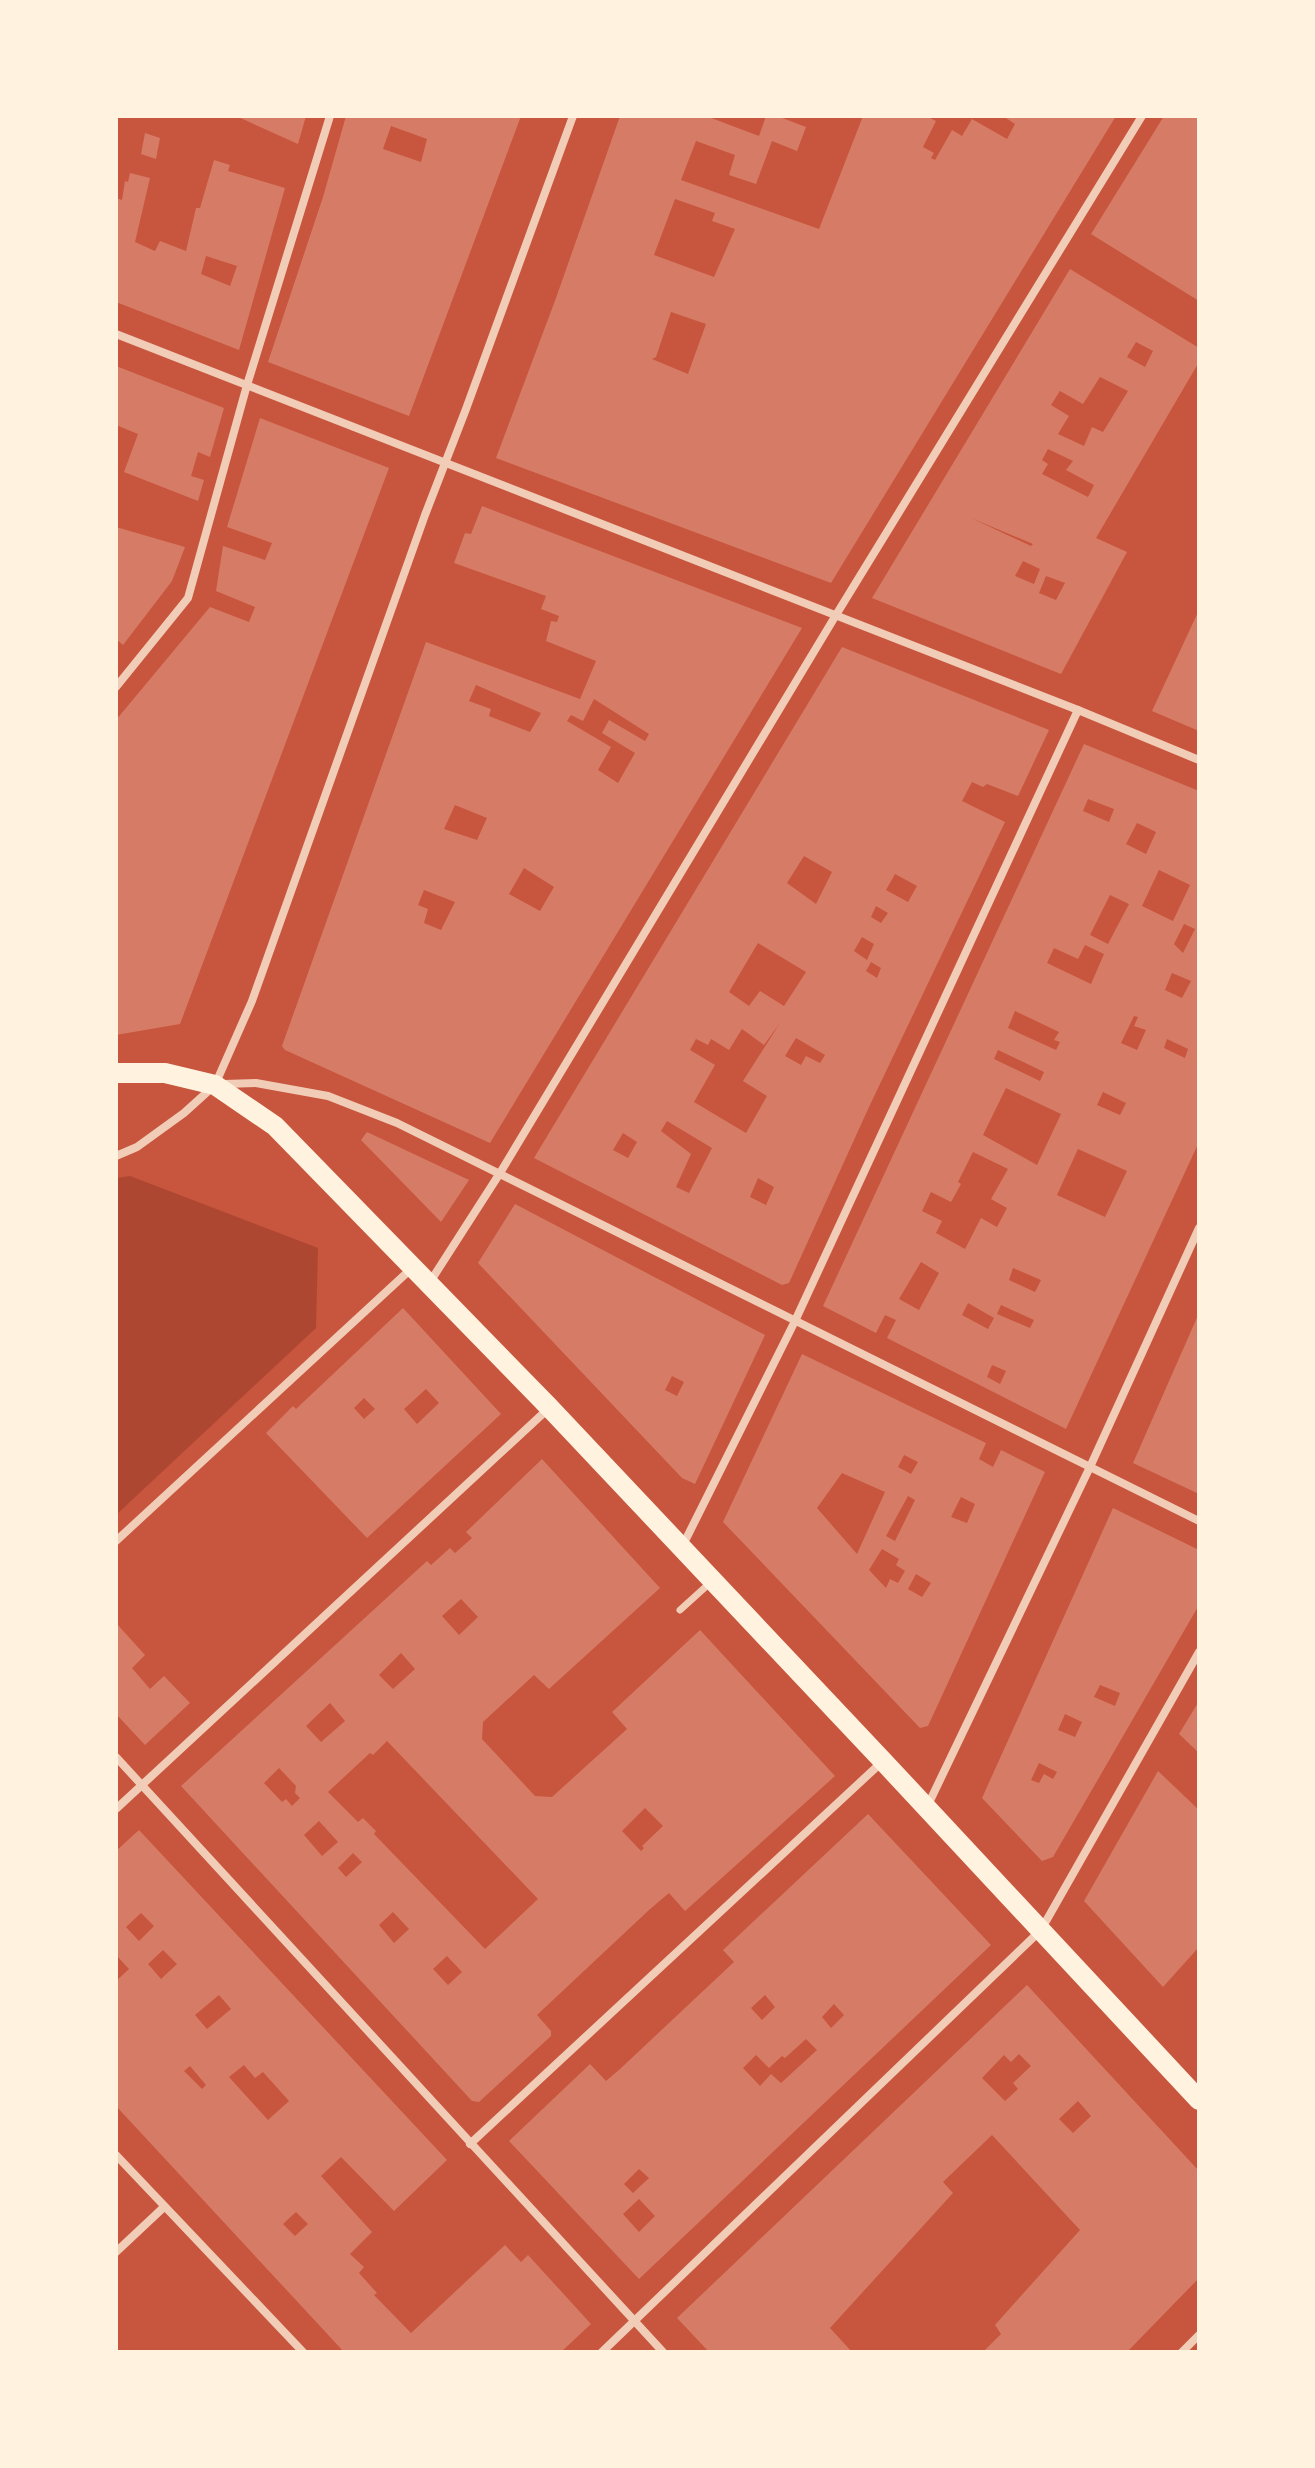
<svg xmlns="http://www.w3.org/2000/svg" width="1315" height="2468" font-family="'PT Sans Narrow',sans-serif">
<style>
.green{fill:#ae4732}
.building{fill:#d67c66;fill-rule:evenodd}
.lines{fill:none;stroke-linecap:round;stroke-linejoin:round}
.pedestrian{stroke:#f1ccb7;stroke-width:7}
.minor{stroke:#f1ccb7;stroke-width:8}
.primary{stroke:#fff3e0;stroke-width:20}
</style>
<rect width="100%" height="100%" fill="#c8553d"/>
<path class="green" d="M130 1176 318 1248 316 1328 116 1515V1178Z"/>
<g class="building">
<path d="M236 116H306L298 144Z"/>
<path d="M346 116H521L409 416 268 362 323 197ZM391 126 427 139 421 162 383 149Z"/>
<path d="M620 116H706L759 136 766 116H777L806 127 797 151 772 141 756 184 729 175 735 155 696 141 681 180 819 229 863 116H926L936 121 923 147 934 153 931 158 935 160 952 130 962 136 972 119 1007 139 1015 124 1003 116H1116L831 583 496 458 556 298ZM675 199 715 213 712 221 735 229 714 277 654 255ZM671 312 706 324 688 374 652 359 656 357Z"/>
<path d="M1164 116H1199V213L1197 218 1199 219V301L1091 234Z"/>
<path d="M145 133 160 138 156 159 141 154Z"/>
<path d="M214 160 230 165 228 171 285 188 239 350 116 302V198L122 200 125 181 128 182 130 173 150 178 135 242 155 251 160 241 186 251 196 208H200ZM206 256 237 266 230 286 201 274Z"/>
<path d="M1070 269 1199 348V362L1096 538 1127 552 1061 674 872 598ZM1136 342 1153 351 1145 367 1127 357ZM1100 377 1128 391 1103 432 1092 427 1084 446 1058 434 1069 416 1051 405 1060 391 1083 404ZM1048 449 1073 461 1066 470 1094 485 1088 497 1042 474 1048 464 1042 460ZM971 518 1033 544 1031 546ZM1023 561 1040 569 1034 584 1015 576ZM1046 576 1065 583 1056 600 1039 593Z"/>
<path d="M116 366 224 408 210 457 198 452 191 476 204 480 198 501 124 472 138 434 116 425Z"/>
<path d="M260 418 389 468 180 1024 116 1035V720L210 607 249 622 255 607 216 591 223 546 265 560 272 543 227 527Z"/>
<path d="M482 506 802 628 490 1143 285 1050 282 1046 426 642 580 699 596 661 546 641 551 621 557 622 559 616 541 609 546 596 454 563 465 533 471 534ZM476 685 541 713 530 732 489 716 491 709 469 701ZM594 699 649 734 645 741 609 720 602 733 635 753 618 783 598 770 611 747 567 721 571 715 583 721ZM455 805 487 818 477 840 444 829ZM524 868 554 887 540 911 509 894ZM424 890 455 902 441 930 424 923 428 909 418 905Z"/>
<path d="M116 527 185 547 172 581 123 645 116 639Z"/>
<path d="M1199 610V731L1152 711Z"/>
<path d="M842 647 1049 730 1018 796 987 784 983 787 972 782 962 801 1005 822 869 1107 789 1283 782 1285 534 1158ZM804 856 832 872 816 904 787 883ZM895 874 917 886 908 902 886 890ZM876 906 888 913 881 923 871 917ZM862 937 874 944 867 960 854 951ZM758 943 806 972 784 1006 760 991 749 1006 729 992ZM871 962 881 968 877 978 866 971ZM780 1023 743 1081 767 1096 746 1133 694 1102 715 1065 690 1050 696 1039 708 1045 711 1039 729 1050 742 1029 764 1045ZM796 1038 825 1055 820 1063 806 1056 801 1065 785 1056ZM667 1121 712 1148 689 1193 676 1187 691 1154 661 1131ZM623 1133 637 1142 628 1158 613 1150ZM758 1178 774 1187 766 1205 750 1197Z"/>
<path d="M1084 744 1199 791V1142L1066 1429 887 1338 896 1320 885 1315 876 1333 823 1306ZM1088 799 1114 809 1109 822 1083 811ZM1137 823 1156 832 1146 854 1126 844ZM1159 870 1190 885 1173 921 1142 906ZM1110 895 1129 904 1108 944 1090 935ZM1184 924 1195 929 1183 953 1174 944ZM1085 945 1104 954 1091 984 1047 963 1054 948 1078 959ZM1172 973 1191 981 1182 998 1165 990ZM1015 1011 1059 1032 1054 1040 1060 1042 1056 1050 1008 1028ZM1134 1016 1138 1017 1134 1026 1146 1030 1137 1050 1121 1043ZM1167 1039 1188 1049 1185 1058 1164 1048ZM998 1050 1044 1072 1040 1081 994 1059ZM1006 1088 1061 1114 1037 1165 983 1135ZM1103 1092 1126 1103 1120 1115 1097 1105ZM1078 1149 1127 1171 1105 1217 1057 1195ZM973 1152 1008 1169 991 1199 1007 1208 997 1227 981 1218 965 1249 936 1233 942 1221 922 1211 931 1192 951 1202 961 1184 958 1182ZM921 1262 939 1273 919 1310 899 1299ZM1013 1268 1041 1280 1035 1292 1009 1280ZM968 1303 994 1318 988 1329 962 1315ZM1001 1305 1034 1320 1030 1328 997 1314ZM992 1365 1006 1371 1000 1384 987 1377Z"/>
<path d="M367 1132 469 1180 441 1222 361 1140Z"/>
<path d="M515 1204 765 1335 695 1484 682 1478 478 1263ZM672 1376 684 1382 677 1396 665 1390Z"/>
<path d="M403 1308 501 1414 367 1538 266 1433 293 1406 296 1409ZM426 1389 439 1403 417 1424 404 1409ZM364 1398 375 1409 364 1419 354 1408Z"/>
<path d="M1199 1313V1494L1133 1463Z"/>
<path d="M802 1354 986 1443 979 1459 993 1467 1001 1450 1045 1472 928 1726 920 1728 723 1522ZM904 1455 918 1462 911 1474 898 1467ZM842 1473 885 1492 857 1554 817 1508ZM908 1496 915 1500 895 1541 886 1536ZM961 1497 975 1504 967 1523 951 1517ZM882 1549 899 1559 896 1565 905 1571 898 1583 890 1579 886 1588 869 1570ZM916 1574 931 1583 922 1597 908 1589Z"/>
<path d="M542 1459 660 1588 549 1689 534 1675 483 1722 482 1739 535 1796 552 1797 627 1729 612 1712 700 1630 835 1776 685 1911 669 1893 649 1910 537 2015 551 2031V2036L479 2102 472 2101 181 1786 427 1561 431 1565 450 1548 455 1553 472 1538 466 1532ZM461 1599 478 1617 459 1635 442 1616ZM401 1653 415 1669 393 1689 379 1675ZM330 1703 345 1721 321 1742 306 1726ZM387 1741 538 1899 485 1949 374 1834 376 1831 363 1818 358 1822 328 1792 370 1753 373 1755ZM279 1768 296 1786 295 1793 300 1798 292 1806 286 1799 282 1802 264 1783ZM645 1808 663 1826 642 1846 644 1848 641 1851 622 1831ZM319 1821 338 1842 322 1856 304 1835ZM353 1853 362 1862 346 1877 338 1868ZM393 1912 409 1929 394 1943 379 1925ZM447 1956 462 1972 448 1985 433 1969Z"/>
<path d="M1113 1508 1199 1550V1605L1053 1857 1042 1861 982 1798ZM1100 1685 1120 1693 1115 1706 1094 1697ZM1065 1714 1082 1722 1075 1737 1058 1730ZM1039 1763 1057 1772 1053 1779 1044 1774 1039 1783 1031 1780Z"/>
<path d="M116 1623 145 1655 132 1668 150 1689 164 1676 190 1703 145 1745 116 1714Z"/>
<path d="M1199 1701V1753L1179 1734Z"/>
<path d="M1158 1771 1199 1810V1947L1163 1987 1084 1901Z"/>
<path d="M868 1814 991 1945 639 2279 509 2141 590 2064 606 2081 620 2069 734 1962 723 1950ZM765 1995 775 2007 762 2020 751 2008ZM834 2004 844 2015 831 2028 822 2017ZM806 2039 817 2050 781 2083 771 2074 760 2086 743 2068 756 2055 769 2068 782 2056 785 2058ZM639 2169 649 2178 633 2193 624 2184ZM639 2199 655 2216 639 2232 623 2214Z"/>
<path d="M139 1830 447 2160 394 2211 341 2157 321 2176 372 2232 350 2254 364 2267 359 2273 377 2293 374 2295 411 2333 505 2245 521 2262 528 2255 591 2324 561 2352H344L116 2106V1981L129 1969 116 1955V1851ZM141 1913 154 1926 139 1941 126 1927ZM163 1950 177 1964 161 1979 148 1964ZM219 1995 231 2009 207 2029 195 2015ZM244 2065 255 2078 263 2072 289 2101 268 2120 229 2077ZM190 2066 206 2085 202 2089 184 2071ZM296 2212 308 2224 295 2236 283 2224Z"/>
<path d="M1027 1985 1199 2171V2278L1127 2352H983L1001 2334 995 2325 1080 2230 992 2135 943 2182 953 2193 830 2328 852 2352H709L677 2318ZM1019 2054 1031 2066 1013 2083 1018 2089 1005 2101 982 2078 1004 2055 1011 2062ZM1078 2101 1091 2116 1073 2133 1059 2119Z"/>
</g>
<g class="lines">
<path class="pedestrian" d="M680 1610 711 1582"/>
<g class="minor">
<path d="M116 334 1078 710 1199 760"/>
<path d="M116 687 188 598 247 385 330 116"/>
<path d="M224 1084 256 1083 328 1096 397 1123 1199 1521"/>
<path d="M116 1156 137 1147 184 1113 215 1085 252 1001 425 515 466 409 573 116"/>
<path d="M430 1282 500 1173 836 615 1142 116"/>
<path d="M116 1541 412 1268"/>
<path d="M682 1547 795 1321 1078 710"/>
<path d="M116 1757 663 2352"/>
<path d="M927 1807 1090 1467 1199 1228"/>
<path d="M116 1809 549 1408"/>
<path d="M470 2144 883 1761"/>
<path d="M116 2155 303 2352"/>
<path d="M116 2252 164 2207"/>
<path d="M602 2352 1041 1930 1199 1652"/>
<path d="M1182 2352 1199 2335"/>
</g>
<path class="primary" d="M116 1073H165L215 1085 275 1126 549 1407 883 1761 1199 2100"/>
</g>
<rect width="1315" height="2468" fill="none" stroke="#fff3e0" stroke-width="236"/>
</svg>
